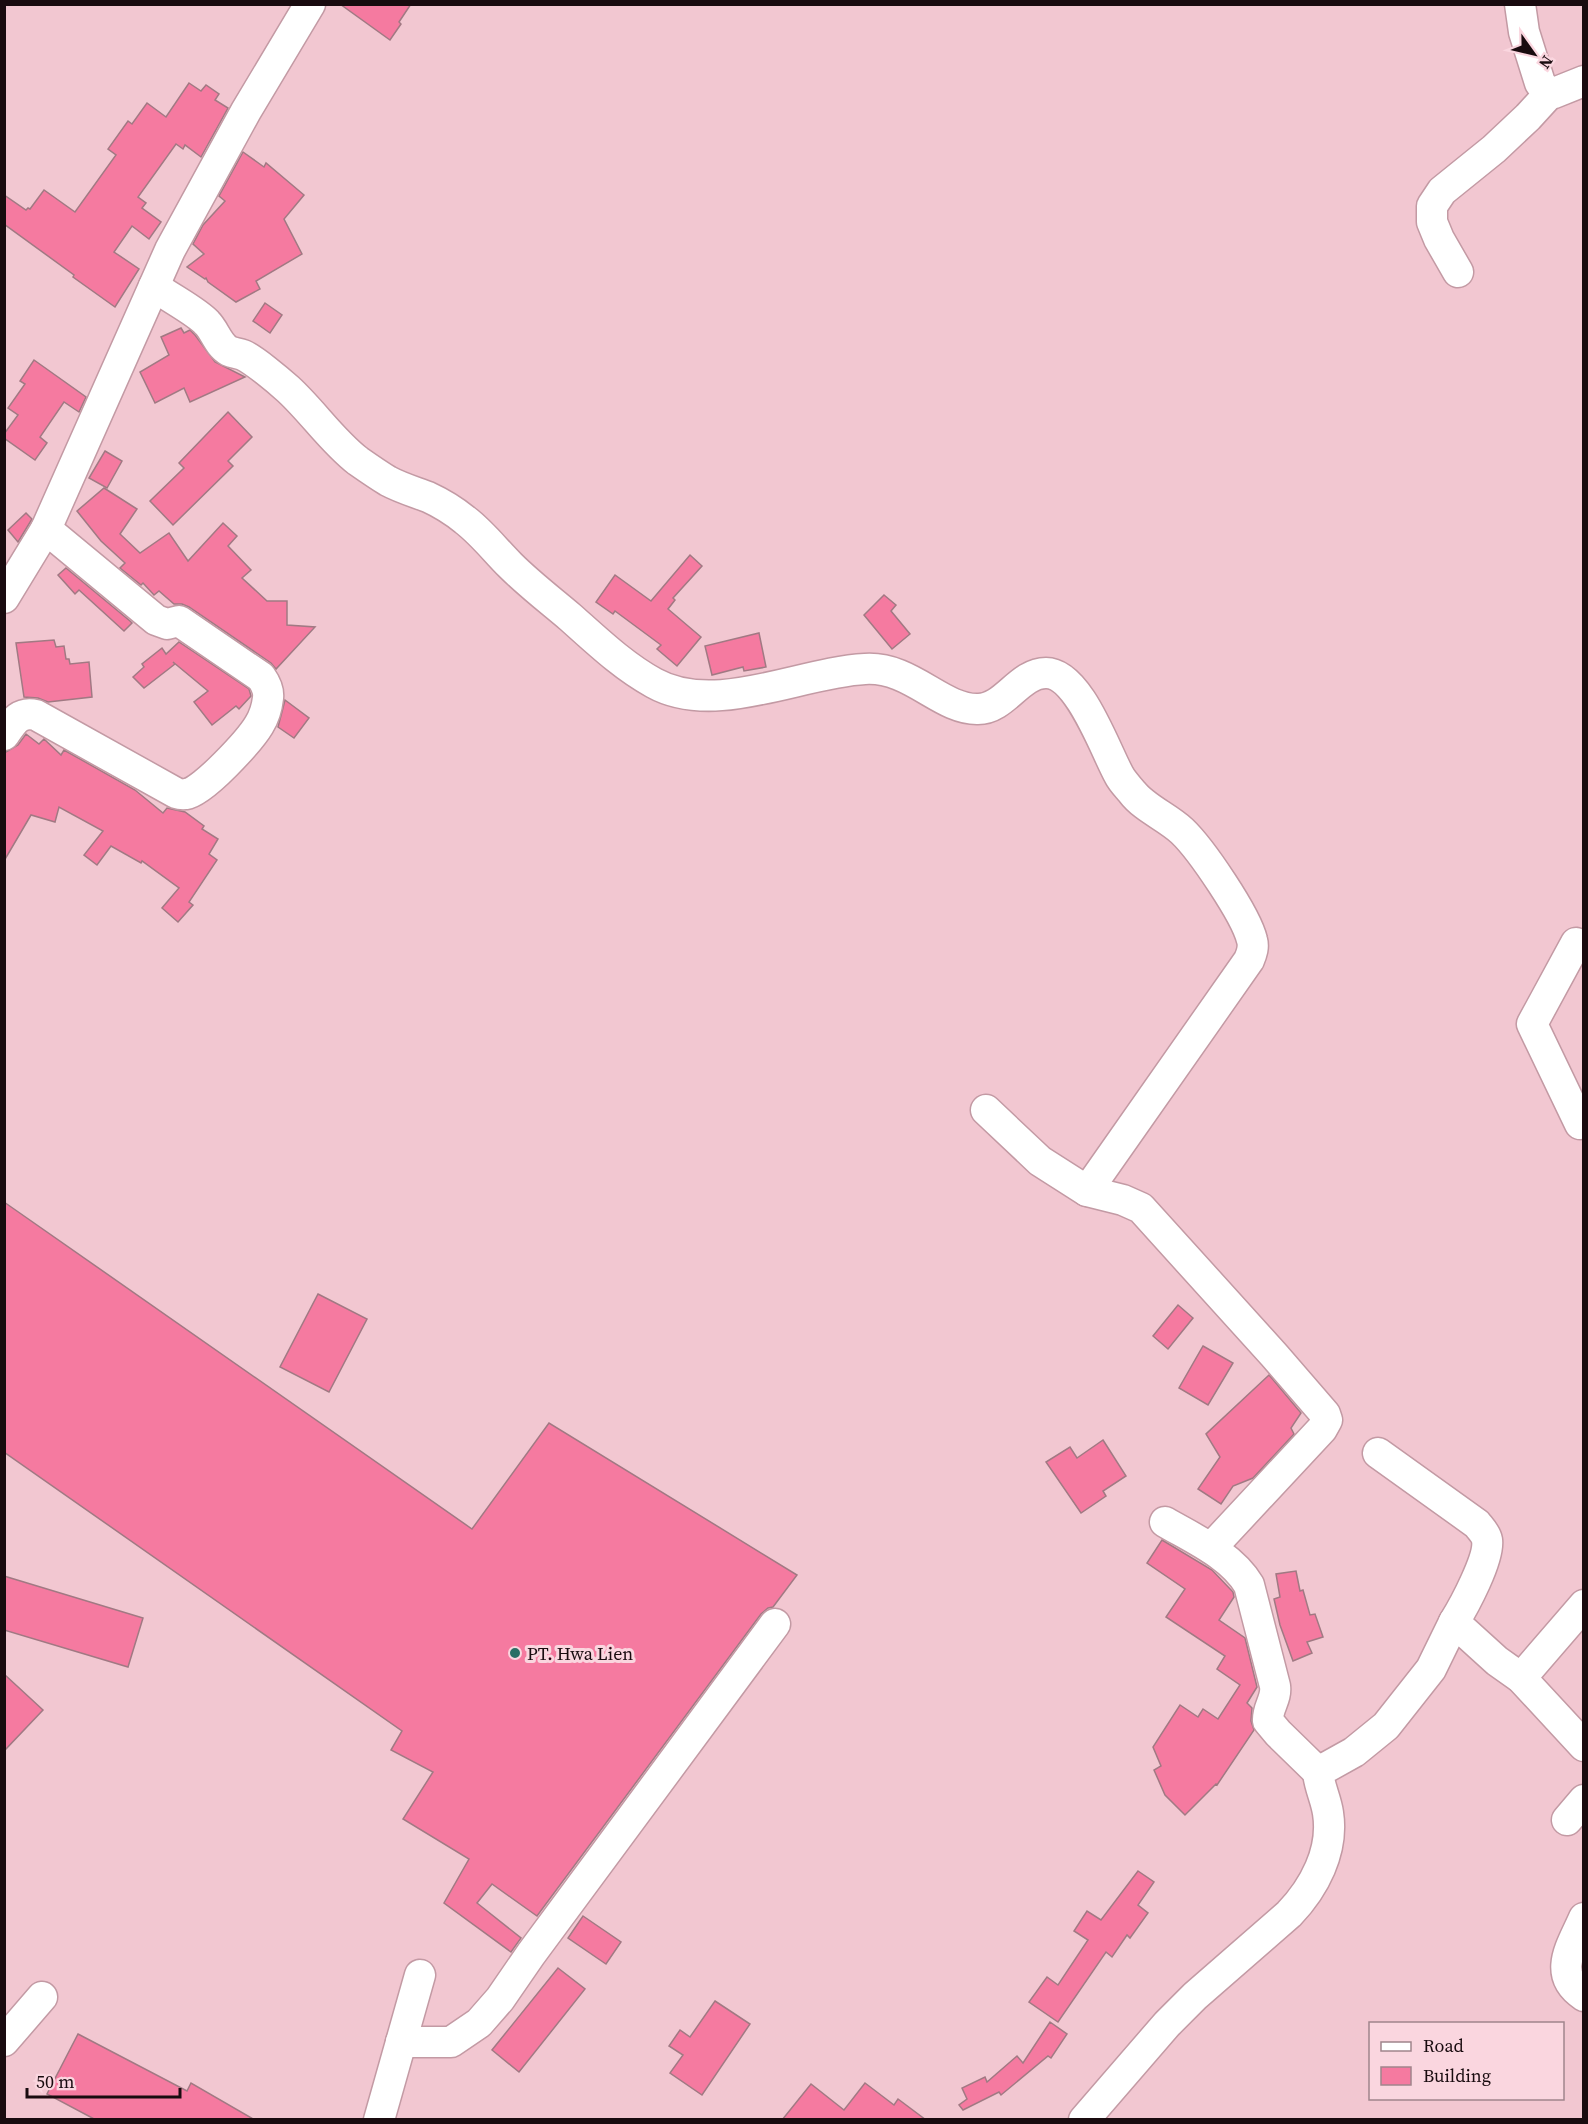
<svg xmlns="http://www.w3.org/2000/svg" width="1588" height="2124" font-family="'Source Serif 4',serif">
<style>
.building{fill:#f57aa0;stroke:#a17983;stroke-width:1.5}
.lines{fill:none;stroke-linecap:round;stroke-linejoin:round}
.minor-casing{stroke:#c39aa4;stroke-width:33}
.minor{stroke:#fff;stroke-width:30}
.poi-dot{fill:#296f65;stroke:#fad6df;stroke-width:2}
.labels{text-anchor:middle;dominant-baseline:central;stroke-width:6;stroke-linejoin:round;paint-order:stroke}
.poi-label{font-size:18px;fill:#190b0f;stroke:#fad6df;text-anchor:start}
</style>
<rect width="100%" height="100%" fill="#f2c7d1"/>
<g class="building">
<path d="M340 4H411L399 22 401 24 390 40Z"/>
<path d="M189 83 201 91 206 85 219 94 215 100 228 108 201 157 185 145 183 149 176 144 138 197 146 203 142 208 161 222 149 239 132 226 114 252 139 269 115 307 73 277 74 275 4 224V195L26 210 28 208 30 209 44 190 75 212 116 155 108 149 128 121 132 124 147 103 166 117Z"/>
<path d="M243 152 264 167 266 163 304 195 284 219 302 254 256 281 260 289 236 302 208 282 206 278 205 279 187 267 204 254 193 244 203 225 225 201 219 196Z"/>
<path d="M265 303 282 315 270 333 253 321Z"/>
<path d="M181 328 184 333 190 330 195 335 215 362 245 377 190 402 184 388 155 403 140 372 169 355 161 337Z"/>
<path d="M34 360 86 397 79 412 64 402 40 437 47 443 35 460 4 438V434L18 415 8 408 25 384 20 381Z"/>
<path d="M228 412 252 437 228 461 233 466 173 525 150 501 184 468 179 463Z"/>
<path d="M105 451 122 461 107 488 89 478Z"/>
<path d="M104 488 137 509 120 534 140 553 169 533 188 561 223 523 237 536 228 546 251 570 242 578 267 601H287V625L315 627 276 669 271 663 189 607 182 604H174L159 591 154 595 143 583 141 585 120 568 125 563 101 541 77 511Z"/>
<path d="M26 513 32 519 18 542 8 530Z"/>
<path d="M690 555 702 566 673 598 675 600 668 609 701 637 677 666 657 649 661 645 615 611 613 614 596 602 615 575 651 601Z"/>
<path d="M66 568 130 621 132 623 124 631 79 590 75 594 58 575Z"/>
<path d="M884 595 896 605 891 611 910 634 892 649 864 615Z"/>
<path d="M759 633 766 667 744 671 743 667 712 675 705 646Z"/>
<path d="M54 640 56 647 64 646 66 659H69L70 664 89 662 92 697 48 702 38 698 24 697 16 643Z"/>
<path d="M179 642 249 689 251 696 239 709 236 706 212 725 194 702 208 691 173 662 175 664 144 688 133 677 144 667 142 664 162 648 166 654Z"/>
<path d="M285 700 309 718 294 738 278 727Z"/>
<path d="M26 734 39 744 44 739 61 755 64 750 135 790 163 813 167 808 185 812 204 826 202 829 218 839 209 854 217 860 189 902 193 905 178 922 162 908 179 888 142 861 141 863 111 846 97 865 84 855 103 831 59 807 55 822 31 815 4 861V753L18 745Z"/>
<path d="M4 1202 472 1529 549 1423 797 1575 773 1607 768 1608 761 1614 537 1916 492 1884 477 1903 521 1938 511 1952 444 1903 469 1859 403 1819 433 1772 391 1750 402 1731 4 1452Z"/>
<path d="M318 1294 367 1319 329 1392 280 1367Z"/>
<path d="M1178 1305 1193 1318 1168 1349 1153 1336Z"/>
<path d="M1203 1346 1233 1363 1208 1405 1179 1388Z"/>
<path d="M1269 1375 1301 1413 1291 1428 1294 1434 1253 1478 1233 1486 1221 1504 1198 1489 1220 1457 1206 1434Z"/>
<path d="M1103 1440 1126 1476 1103 1491 1106 1496 1081 1513 1046 1462 1070 1447 1077 1458Z"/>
<path d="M1162 1540 1212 1570 1233 1592 1234 1597 1219 1620 1245 1638 1257 1687 1247 1703 1252 1708 1251 1721 1254 1730 1217 1785 1216 1784 1185 1815 1165 1795 1154 1770 1161 1766 1153 1747 1180 1705 1198 1717 1203 1709 1218 1719 1240 1685 1217 1669 1225 1656 1166 1617 1185 1589 1147 1563Z"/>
<path d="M1296 1571 1300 1591 1303 1590 1310 1615 1315 1614 1323 1637 1307 1642 1312 1653 1293 1661 1280 1625 1274 1599 1280 1597 1276 1574Z"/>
<path d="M4 1576 143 1618 128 1667 4 1630Z"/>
<path d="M4 1674 43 1710 4 1751Z"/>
<path d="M1138 1871 1154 1882 1138 1905 1148 1913 1130 1938 1127 1935 1112 1957 1106 1952 1058 2022 1029 2002 1047 1977 1058 1985 1088 1940 1074 1931 1087 1911 1101 1920Z"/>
<path d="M583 1916 621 1942 606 1964 568 1938Z"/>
<path d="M558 1968 585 1989 519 2072 492 2050Z"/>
<path d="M715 2001 750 2024 702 2095 670 2073 683 2055 669 2046 680 2030 690 2037Z"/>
<path d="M1050 2022 1067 2034 1051 2058 1048 2056 1001 2095 999 2092 963 2110 959 2105 967 2099 962 2088 985 2077 987 2082 1017 2056 1023 2063Z"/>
<path d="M78 2034 187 2091 191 2083 255 2120H96L47 2094Z"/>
<path d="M865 2083 894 2105 898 2099 926 2120H782L811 2084 844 2110Z"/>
</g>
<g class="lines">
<defs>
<g id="minor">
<path d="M1520 4 1524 32 1540 83 1549 94 1554 93 1584 81"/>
<path d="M1458 272 1439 239 1432 222V206L1442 191 1494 149 1528 117 1549 94"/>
<path d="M154 286C168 297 196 311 207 323 215 331 218 345 229 351 233 353 238 353 243 355 254 360 278 380 288 389 313 412 332 441 358 461 368 468 378 475 388 481 401 488 415 492 428 497 441 503 454 511 465 520 482 533 495 550 510 565 529 584 550 600 570 617 597 641 623 666 654 683 715 717 801 672 865 669 911 666 941 710 978 709 1005 709 1019 673 1046 673 1079 673 1105 750 1119 775 1122 781 1127 786 1132 792 1144 808 1167 817 1182 831 1201 849 1246 915 1252 940 1254 947 1252 953 1249 960L1087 1191"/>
<path d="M4 598 46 529 170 250 246 111 310 4"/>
<path d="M4 735C13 722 19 711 36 715L176 793C179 794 182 795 186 794 203 792 250 740 259 725 264 717 267 707 268 698 269 690 266 684 261 677L179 621 167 624 156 620 46 529"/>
<path d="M1576 943 1532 1024 1580 1124"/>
<path d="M986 1110 1040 1161 1087 1191 1123 1200 1141 1208 1274 1355 1325 1414 1327 1420 1322 1429 1211 1548"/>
<path d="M1378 1453 1477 1524C1481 1529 1486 1534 1487 1540 1490 1558 1464 1606 1454 1622"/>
<path d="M1165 1522C1194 1539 1231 1555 1249 1585L1275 1686C1277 1699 1267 1708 1268 1721L1278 1733 1318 1772"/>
<path d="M1521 1678 1584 1605"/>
<path d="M1567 1820 1584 1800"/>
<path d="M1584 1918C1572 1946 1551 1974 1584 1996"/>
<path d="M4 2041 42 1997"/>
<path d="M401 2042H451L479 2023 500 1999 531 1954 775 1624"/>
<path d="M379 2120 420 1975"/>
<path d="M1084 2120 1167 2024 1195 1996 1289 1914C1314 1888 1334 1851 1328 1813 1326 1799 1319 1786 1318 1772L1354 1752 1386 1726 1431 1669 1454 1622 1497 1661 1521 1678 1584 1746"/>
</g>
</defs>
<use href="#minor" class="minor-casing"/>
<use href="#minor" class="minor"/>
</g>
<circle class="poi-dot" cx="515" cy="1653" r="6"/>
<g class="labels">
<g class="poi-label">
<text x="527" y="1653">PT. Hwa Lien</text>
</g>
</g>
<rect width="1588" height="2124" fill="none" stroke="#190b0f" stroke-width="12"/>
<rect x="1369" y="2022" width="195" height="78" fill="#fad6df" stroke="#a0858c" stroke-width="1.5"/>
<rect x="1381" y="2042" width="30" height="9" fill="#ffffff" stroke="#a0858c" stroke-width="1.5"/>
<text x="1423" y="2052" font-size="18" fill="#190b0f">Road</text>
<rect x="1381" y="2067" width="30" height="18" fill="#f57aa0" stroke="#a0858c" stroke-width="1.5"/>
<text x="1423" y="2082" font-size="18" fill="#190b0f">Building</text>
<g transform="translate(1534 54) rotate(124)" stroke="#fad6df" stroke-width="4.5" paint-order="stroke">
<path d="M0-4.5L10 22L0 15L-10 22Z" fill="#190b0f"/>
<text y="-9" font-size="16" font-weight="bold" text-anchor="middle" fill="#190b0f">N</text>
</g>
<path d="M27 2088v9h153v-9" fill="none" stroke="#190b0f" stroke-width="3"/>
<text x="36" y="2088" font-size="18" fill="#190b0f" stroke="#fad6df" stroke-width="4.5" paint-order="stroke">50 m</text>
</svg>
